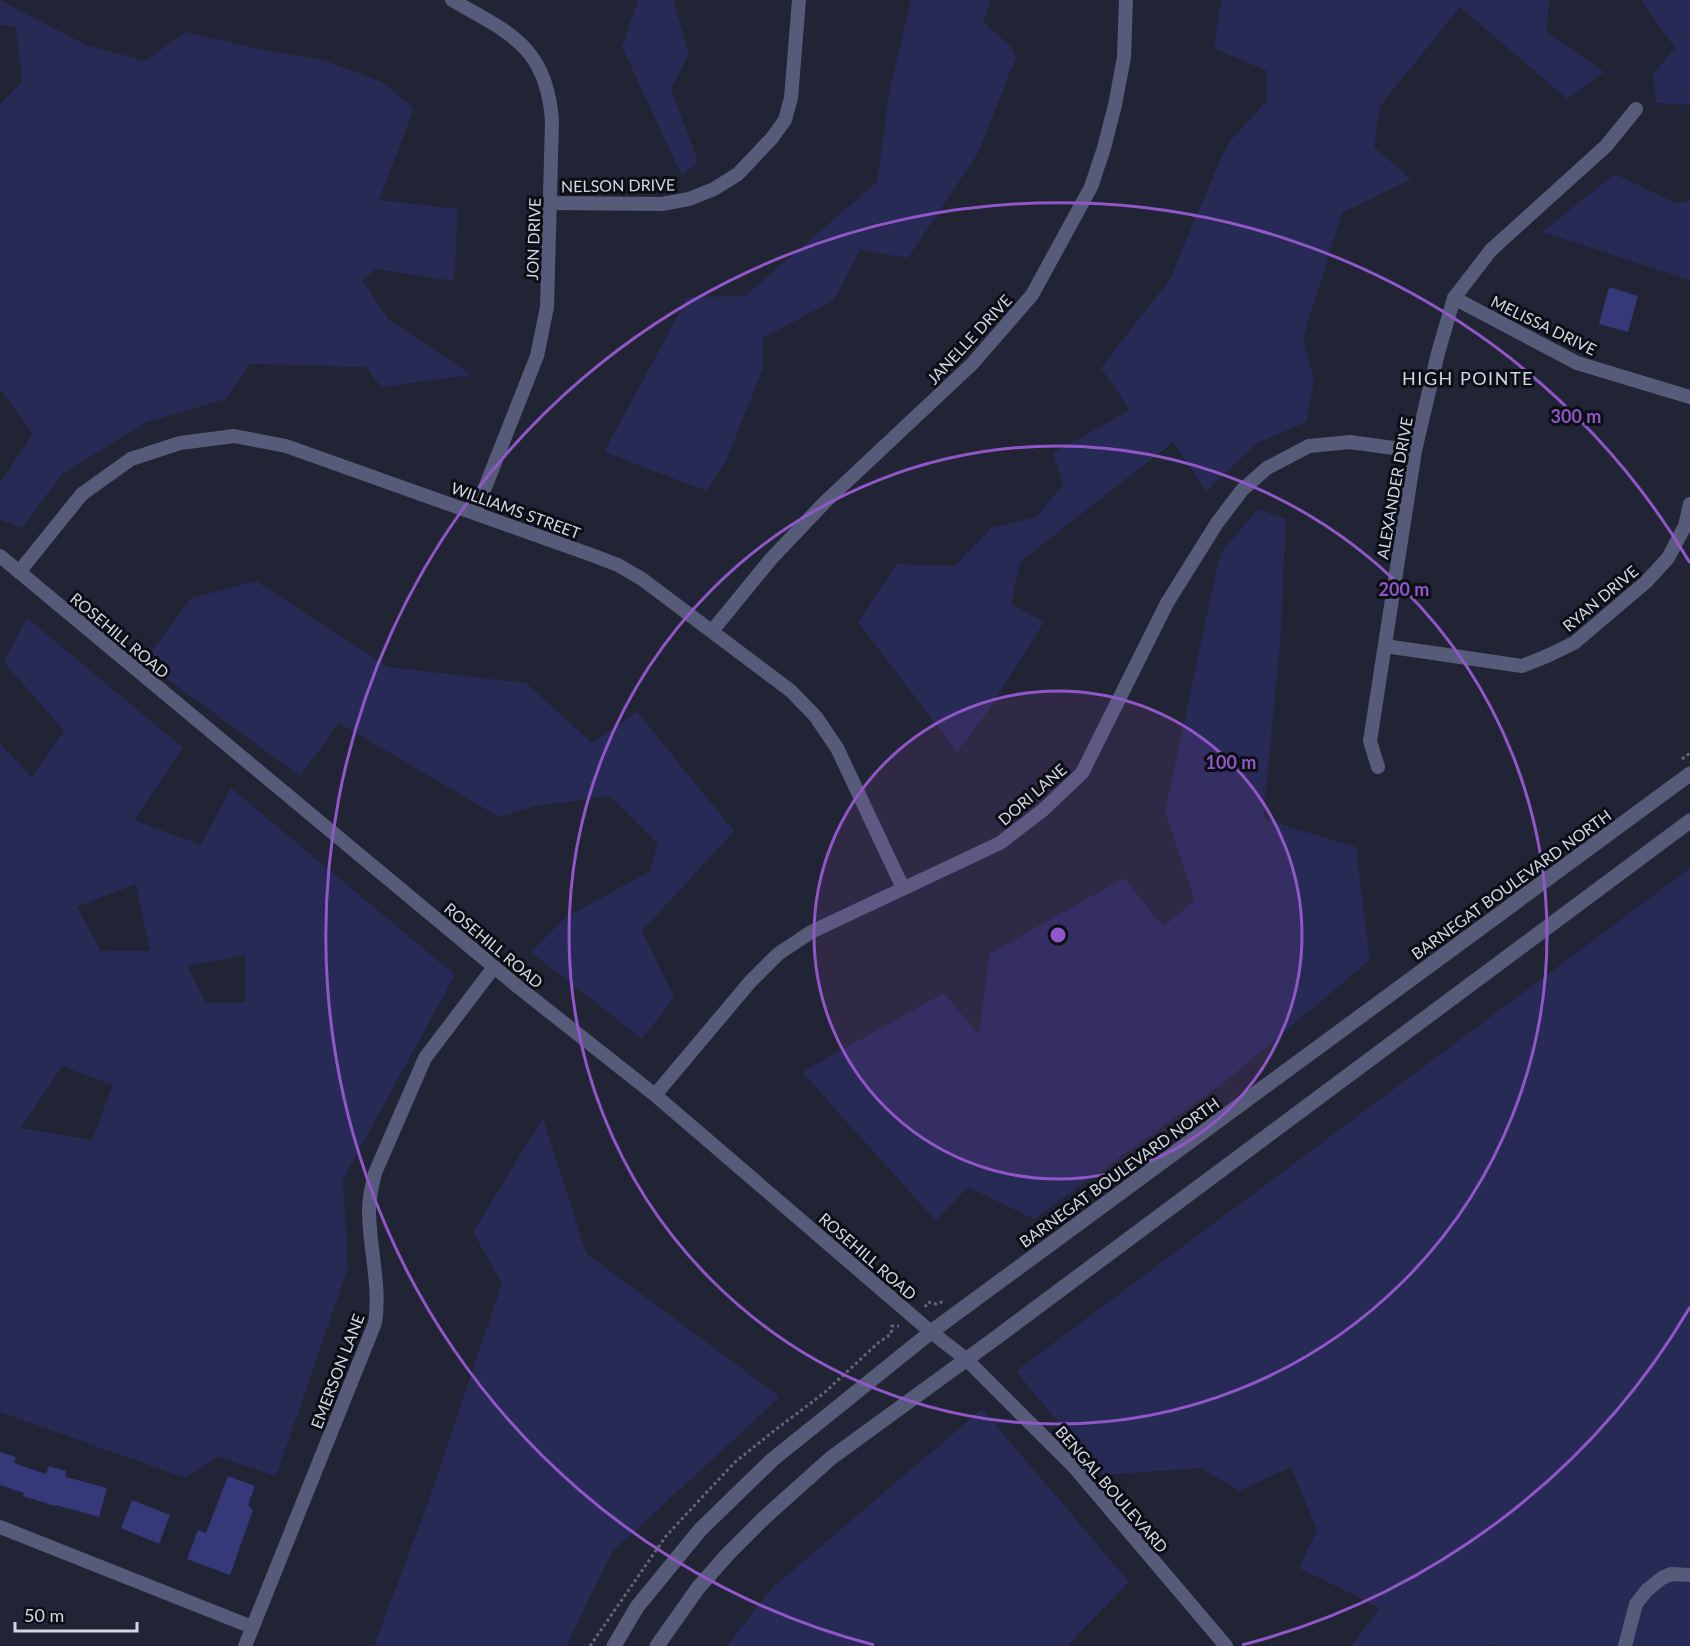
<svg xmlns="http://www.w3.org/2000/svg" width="1690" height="1646" font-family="Lato,sans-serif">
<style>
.green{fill:#272a55;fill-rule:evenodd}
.building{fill:#353879}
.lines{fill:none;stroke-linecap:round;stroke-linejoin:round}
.path{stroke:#636674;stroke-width:3;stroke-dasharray:3 3;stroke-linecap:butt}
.minor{stroke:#565b79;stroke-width:14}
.tertiary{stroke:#565b79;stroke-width:15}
.ring{fill:none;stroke:#9156c8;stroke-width:3}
.labels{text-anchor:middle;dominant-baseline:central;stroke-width:6;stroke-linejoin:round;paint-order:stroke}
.street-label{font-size:16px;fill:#d4d6e1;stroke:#0c0e15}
.neighbourhood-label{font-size:18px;letter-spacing:1.5px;fill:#d4d6e1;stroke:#0c0e15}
.centre{fill:#9156c8;stroke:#0c0e15;stroke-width:3}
.ring-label{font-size:18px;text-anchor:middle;font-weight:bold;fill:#9156c8;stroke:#0c0e15;stroke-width:6;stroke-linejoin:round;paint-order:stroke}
</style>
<rect width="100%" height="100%" fill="#212434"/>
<g class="green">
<path d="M0 0 86 45 145 61 186 32 268 51 323 60 382 82 414 108 379 200 458 209 454 281 376 269 362 280 389 320 472 375 381 387 366 367 250 364 226 399 147 422 62 474 22 528 0 520V483L33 434 0 389V104L22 82 16 27 0 25Z"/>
<path d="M638 0H673L689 54 671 89 698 162 682 176 622 47Z"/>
<path d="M911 0H991L983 22 1011 47 1016 57 978 153 908 258 860 250 834 300 763 338V368L726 461 707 491 604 452 688 297 745 296 877 182 890 88Z"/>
<path d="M1221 0H1549L1547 32 1604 72 1567 99 1460 7 1380 106 1374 147 1411 179 1342 213 1303 338 1314 381 1306 422 1257 443 1206 491 1173 442 1020 562 1011 604 1044 622 988 711 957 752 858 622 897 564 955 566 991 528 1036 517 1063 485 1053 453 1130 410 1101 368 1170 279 1220 160 1230 141 1267 101V71L1214 48Z"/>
<path d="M1641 0H1690V105L1656 103 1653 75 1675 48Z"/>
<path d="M1615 174 1678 204 1690 200V280L1542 232Z"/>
<path d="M1258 509 1286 519 1280 646 1263 819 1356 847 1370 960 1227 1080 1034 1219 968 1187 936 1221 802 1072 944 993 979 1035 989 954 1124 878 1163 927 1195 900 1165 812 1220 554Z"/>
<path d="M256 581 388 667 526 683 592 743 637 712 734 831 642 931 674 997 642 1039 531 952 565 918 650 871 658 843 610 796 536 806 499 817 339 723 300 776 144 662 191 598Z"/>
<path d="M27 618 183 748 134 820 201 845 231 788 455 975 343 1179 348 1268 276 1476 218 1457 185 1478 0 1412V744L32 777 64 731 4 662ZM136 884 150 951 100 950 77 907ZM245 955V1002L206 1003 187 966ZM62 1066 113 1085 92 1140 21 1128Z"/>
<path d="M1690 868V1646H1499L1496 1644 1484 1646H1351L1380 1608 1299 1568 1317 1530 1291 1467 1239 1491 1201 1468 1102 1475 1016 1371Z"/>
<path d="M543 1118 586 1253 780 1397 612 1552 566 1646H374L426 1508 502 1284 473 1232Z"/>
<path d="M982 1409 1129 1582 1067 1646H727L772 1588Z"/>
</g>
<g class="building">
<path d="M1609 287 1638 296 1628 332 1599 324Z"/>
<path d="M0 1452 16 1457 14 1463 46 1474 49 1466 66 1471V1477L107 1488 99 1517 56 1505 55 1506 23 1496 24 1493 0 1485Z"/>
<path d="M228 1476 255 1486 248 1505 253 1510 230 1575 187 1559 198 1530 206 1533Z"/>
<path d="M132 1500 170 1515 159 1544 121 1528Z"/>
</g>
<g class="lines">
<g class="path">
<path d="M1682 759 1690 753"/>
<path d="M925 1307 928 1302 936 1304 944 1301"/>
<path d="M590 1646 666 1536 734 1463 775 1430 824 1393 878 1343 891 1334 892 1326H899"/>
</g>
<g class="minor">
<path d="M452 0C510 33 547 47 552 121L547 307 537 356 475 513"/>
<path d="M551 203 662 204 689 199 714 189 738 174 772 138 785 120 791 98 799 0"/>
<path d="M1454 298 1577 363 1690 397"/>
<path d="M0 556 517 986 655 1095 931 1332 966 1359 1075 1468 1226 1646"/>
<path d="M19 572 82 494 131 459 180 443 234 436 286 446 589 554 618 565 642 579 791 691 816 717 837 748 903 888"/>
<path d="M712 631 771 559 825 502 972 364 1032 295 1091 187 1104 148 1115 105 1124 57 1126 0"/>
<path d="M1385 646 1522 666 1547 656 1574 643 1646 582 1668 558 1685 526 1690 504"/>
<path d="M1378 767 1370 741 1415 451 1438 353 1454 298 1491 250 1606 146 1636 109"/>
<path d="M655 1095 750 982 778 954 811 932 1000 843 1043 810 1082 773 1167 603 1217 523 1242 490 1267 468 1309 446 1350 442 1415 451"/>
<path d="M0 1527 252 1627"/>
<path d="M245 1646 375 1323C381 1286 369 1248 369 1210 369 1197 372 1185 375 1173L425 1058 494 967"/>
<path d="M1625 1646 1636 1604 1647 1590 1662 1578 1671 1574 1690 1575"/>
</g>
<g class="tertiary">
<path d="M614 1646 637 1607 700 1530 772 1460 931 1332 1690 774"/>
<path d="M657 1646 698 1588 727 1555 764 1518 831 1458 993 1340 1690 821"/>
</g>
</g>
<circle cx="1058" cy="935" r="244" fill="#9156c8" fill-opacity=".12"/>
<g class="ring">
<circle cx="1058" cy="935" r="244"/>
<circle cx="1058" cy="935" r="489"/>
<path d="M1690 1307A733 733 0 0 1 1242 1645M874 1645A733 733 0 1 1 1690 563"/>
</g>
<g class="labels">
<g class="street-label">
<text transform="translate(618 185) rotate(-1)">NELSON DRIVE</text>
<text transform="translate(533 239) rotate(-88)">JON DRIVE</text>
<text transform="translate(1544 325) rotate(26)">MELISSA DRIVE</text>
<text transform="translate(969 339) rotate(-47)">JANELLE DRIVE</text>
<text transform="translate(1394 488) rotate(-80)">ALEXANDER DRIVE</text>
<text transform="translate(516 510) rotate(20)">WILLIAMS STREET</text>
<text transform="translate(1600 598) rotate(-40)">RYAN DRIVE</text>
<text transform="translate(120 635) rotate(40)">ROSEHILL ROAD</text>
<text transform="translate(1032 794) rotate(-41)">DORI LANE</text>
<text transform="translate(1511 884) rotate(-36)">BARNEGAT BOULEVARD NORTH</text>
<text transform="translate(494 945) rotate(40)">ROSEHILL ROAD</text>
<text transform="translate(1119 1172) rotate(-36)">BARNEGAT BOULEVARD NORTH</text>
<text transform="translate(868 1256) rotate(41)">ROSEHILL ROAD</text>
<text transform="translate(337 1371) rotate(-69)">EMERSON LANE</text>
<text transform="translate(1112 1489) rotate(49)">BENGAL BOULEVARD</text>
</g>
<g class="neighbourhood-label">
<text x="1468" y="378">HIGH POINTE</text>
</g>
</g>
<circle cx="1058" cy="935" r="9" class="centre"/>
<g class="ring-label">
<text x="1576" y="423">300 m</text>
<text x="1404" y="596">200 m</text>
<text x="1231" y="769">100 m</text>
</g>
<path d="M15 1622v9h122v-9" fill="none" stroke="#d4d6e1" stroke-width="3"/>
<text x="24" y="1622" font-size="18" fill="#d4d6e1" stroke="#0c0e15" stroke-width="4.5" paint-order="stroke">50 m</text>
</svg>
